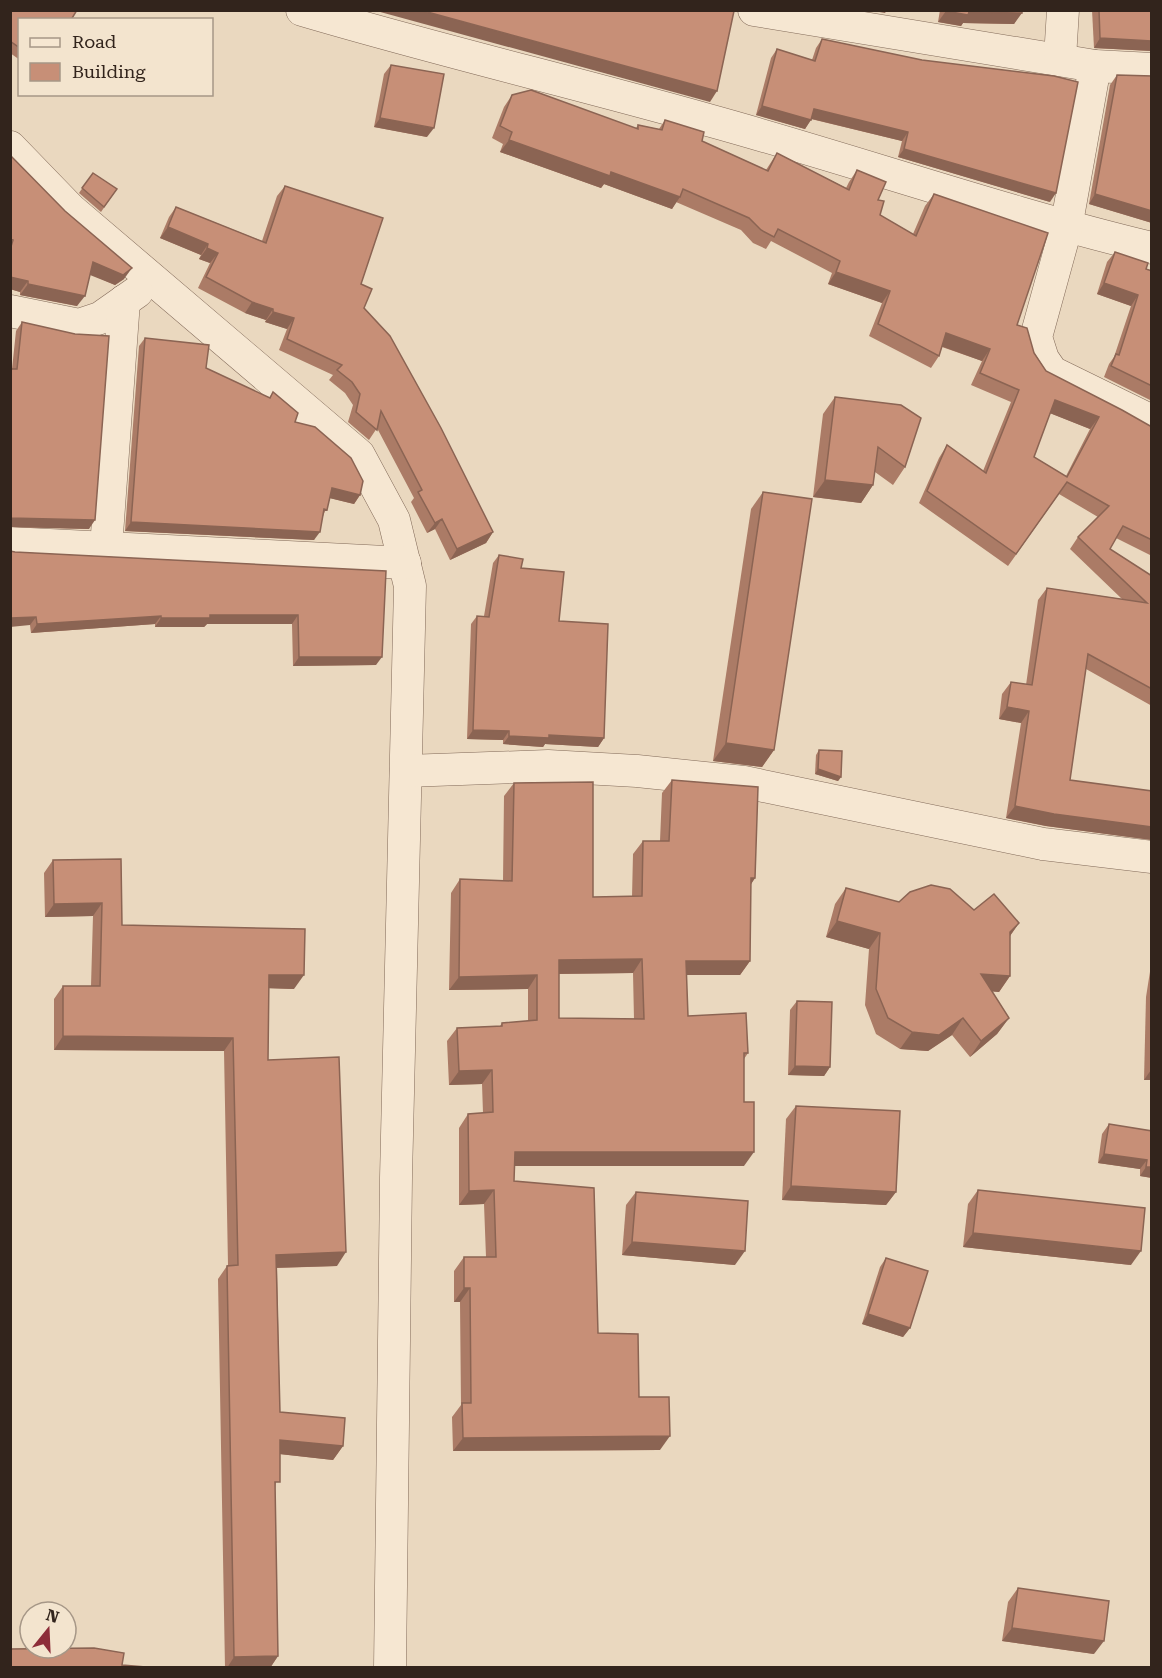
<svg xmlns="http://www.w3.org/2000/svg" width="1162" height="1678" font-family="'Roboto Serif',serif">
<style>
.lines{fill:none;stroke-linecap:round;stroke-linejoin:round}
.street-casing{stroke:#826a59;stroke-width:33}
.street{stroke:#f6e7d2;stroke-width:32}
.wall{fill:#ab7b66;fill-rule:evenodd}
.shaded-wall{fill:#8b6453}
.building{fill:#c78f77;stroke:#8b6453;stroke-width:1.5;fill-rule:evenodd}
</style>
<rect width="100%" height="100%" fill="#ead8bf"/>
<g class="lines">
<defs>
<g id="street">
<path d="M302 10C437 50 573 82 708 120 857 161 1002 212 1152 248"/>
<path d="M754 10 1095 66 1152 69"/>
<path d="M1060 58 1063 10"/>
<path d="M1095 66 1066 228 1036 337 1043 359 1052 372 1152 421"/>
<path d="M10 147 70 209 359 455 394 520 410 586 396 1178 390 1668"/>
<path d="M10 311 79 325 100 318 137 292"/>
<path d="M10 543 405 563"/>
<path d="M106 548 124 301"/>
<path d="M406 771 548 766 637 771 744 782 1043 844 1152 857"/>
</g>
</defs>
<use href="#street" class="street-casing"/>
<use href="#street" class="street"/>
</g>
<g class="wall">
<path d="M10 10 20 20V60L10 53Z"/>
<path d="M940 10H1022L1014 24 963 23 961 26 938 22Z"/>
<path d="M1092 10H1152V51L1094 48Z"/>
<path d="M822 39 1050 202 898 157 902 141 811 119 805 129 756 115 771 58 777 49 812 60 816 48Z"/>
<path d="M391 65 427 137 374 127 384 74Z"/>
<path d="M1117 75 1152 76V223L1089 204 1110 85Z"/>
<path d="M512 95 636 128 638 125 659 129 665 120 702 141 766 170 777 153 846 188 849 182 857 170 878 200 880 215 913 234 925 206 934 194 1046 371 1152 427V556L1116 538 1110 549 1152 576V706L1086 669 1070 780 1152 791V840L1046 826 1006 818 1021 723 999 719 1002 694 1011 682 1026 685 1038 600 1047 588 1122 599 1070 549 1078 537 1098 517 1059 494 1008 566 919 503 939 458 947 445 983 471 1011 402 971 385 982 361 942 347 939 356 931 368 869 336 882 303 828 284 832 273 771 241 766 249 753 243 741 230 676 202 672 209 604 184 601 188 500 152 503 144 492 138 504 107ZM1050 413 1090 429 1066 476 1034 457Z"/>
<path d="M10 155 124 279 115 285 90 274 77 306 20 295V292L10 289Z"/>
<path d="M93 173 117 189 101 212 79 193Z"/>
<path d="M285 186 361 284 364 308 493 532 486 543 450 560 435 529 427 533 411 502 414 498 377 428 369 440 348 422 353 405 345 393 329 380 333 375 279 350 287 329 265 322 266 320 245 313 198 288 210 263 199 259 201 255 160 238 169 217 176 207 262 241 277 196Z"/>
<path d="M1115 252 1146 269 1152 271V401L1104 377 1109 364 1114 357 1131 306 1097 294 1107 262Z"/>
<path d="M22 322 89 529 10 527V369H12L16 331Z"/>
<path d="M145 338 206 368 269 398 273 392 295 422 360 495 354 504 330 498 314 540 125 531 139 346Z"/>
<path d="M835 397 905 467 893 485 875 472 873 485 861 503 813 497 823 414Z"/>
<path d="M763 492 774 750 762 767 713 761 751 509Z"/>
<path d="M15 552 386 571 376 665 293 666 292 624H207L204 627H155V624L31 633 30 625Z"/>
<path d="M499 555 521 568 559 621 604 738 598 747 545 744 543 747 503 744V740L467 739 471 624 477 616H484L493 563Z"/>
<path d="M819 750 841 777 838 781 815 774 816 755Z"/>
<path d="M672 780 755 878 750 885V961L740 975H686L688 1016 748 1053 744 1059V1166H514V1181L598 1333 639 1397 660 1450 453 1451 452 1417 461 1405 460 1302H454V1271L464 1257H486L484 1204 459 1205V1128L468 1114 483 1113 482 1084 449 1085 447 1041 457 1028 500 1026 502 1023 528 1021V989L449 990 451 893 460 879 503 881 504 796 514 783 593 897H632L633 854 643 841H660L662 793ZM633 973 634 1019 559 1018V974Z"/>
<path d="M121 859 122 925 294 989 269 988 268 1060 337 1266 277 1268 280 1412 343 1446 333 1460 280 1454 275 1489 278 1656 270 1668H225L218 1279 227 1266 228 1265 224 1051 54 1050V999L63 986H91L93 916 45 917 44 873 53 860Z"/>
<path d="M846 888 899 902 974 910 1019 923 1010 936V976L999 992 992 991 1009 1018 997 1034 970 1057 952 1035 928 1051 900 1049 876 1034 865 1005 869 949 826 937 835 904Z"/>
<path d="M1152 959V1080H1144L1146 997Z"/>
<path d="M797 1001 830 1067 824 1076 788 1075 790 1010Z"/>
<path d="M796 1106 896 1192 886 1205 782 1200 786 1119Z"/>
<path d="M1109 1124 1152 1131V1178L1140 1176V1169L1098 1163 1102 1134Z"/>
<path d="M978 1190 1131 1265 963 1247 968 1204Z"/>
<path d="M636 1192 735 1265 622 1255 626 1205Z"/>
<path d="M886 1258 910 1328 903 1337 862 1324 880 1267Z"/>
<path d="M1018 1588 1094 1654 1002 1641 1008 1602Z"/>
</g>
<g class="shaded-wall">
<path d="M373 10H420L717 91 710 102Z"/>
<path d="M868 10H887L885 13Z"/>
<path d="M946 11 969 12 1022 13 1014 24 963 23 961 26 938 22Z"/>
<path d="M1100 38 1152 41V51L1094 48Z"/>
<path d="M762 106 811 120 805 129 756 115Z"/>
<path d="M814 109 908 132 902 141 808 118Z"/>
<path d="M380 118 434 128 427 137 374 127Z"/>
<path d="M509 140 611 172 680 197 672 209 604 184 601 188 500 152Z"/>
<path d="M904 149 1056 193 1050 202 898 157Z"/>
<path d="M1095 194 1152 211V223L1089 204Z"/>
<path d="M168 227 208 244 201 255 160 238Z"/>
<path d="M207 248 218 253 210 263 199 259Z"/>
<path d="M93 262 132 268 124 279 115 285 85 273Z"/>
<path d="M836 272 890 291 882 303 828 284Z"/>
<path d="M10 277 28 281 20 292 10 289Z"/>
<path d="M1104 283 1138 295 1131 306 1097 294Z"/>
<path d="M28 284 85 296 77 306 20 295Z"/>
<path d="M252 302 273 309 266 320 245 313Z"/>
<path d="M273 312 294 318 287 329 265 322Z"/>
<path d="M946 333 990 349 982 361 938 345Z"/>
<path d="M1055 400 1099 417 1090 429 1047 412Z"/>
<path d="M825 480 873 485 861 503 813 497Z"/>
<path d="M332 488 360 495 354 504 325 497Z"/>
<path d="M10 518 95 520 89 529 10 527Z"/>
<path d="M442 519 435 529 427 533 435 523Z"/>
<path d="M131 522 320 532 314 540 125 531Z"/>
<path d="M493 532 486 543 450 560 457 549Z"/>
<path d="M210 615H298L292 624H207L204 627H155L161 618Z"/>
<path d="M161 616 155 624 31 633 37 624Z"/>
<path d="M36 617 30 625 10 627V618Z"/>
<path d="M299 657H382L376 665 293 666Z"/>
<path d="M1007 707 1029 711 1021 723 999 719Z"/>
<path d="M473 730 509 731 503 740 467 739Z"/>
<path d="M549 735 604 738 598 747 545 744 543 747 503 744 509 736Z"/>
<path d="M726 743 774 750 762 767 713 761Z"/>
<path d="M818 769 841 777 838 781 815 774Z"/>
<path d="M1015 806 1152 827V840L1046 826 1006 818Z"/>
<path d="M751 878H755L746 892Z"/>
<path d="M102 903 93 916 45 917 54 904Z"/>
<path d="M837 921 880 933 869 949 826 937Z"/>
<path d="M1019 923 1007 940 1010 932Z"/>
<path d="M642 959 633 973 549 974 559 960Z"/>
<path d="M686 961H750L740 975H676Z"/>
<path d="M981 974 1010 976 999 992 970 990Z"/>
<path d="M269 975H304L294 989 260 988Z"/>
<path d="M537 975 528 989 449 990 459 977Z"/>
<path d="M963 1018 952 1035 928 1051 900 1049 912 1032Z"/>
<path d="M1009 1018 997 1034 970 1057 981 1041Z"/>
<path d="M63 1036 233 1038 224 1051 54 1050Z"/>
<path d="M795 1066 830 1067 824 1076 788 1075Z"/>
<path d="M492 1070 482 1084 449 1085 459 1071Z"/>
<path d="M1151 1070 1152 1080H1144Z"/>
<path d="M515 1152H754L744 1166H505Z"/>
<path d="M1104 1154 1147 1160 1140 1169 1098 1163Z"/>
<path d="M1146 1167H1152V1178L1140 1176Z"/>
<path d="M791 1186 896 1192 886 1205 782 1200Z"/>
<path d="M494 1190 484 1204 459 1205 469 1191Z"/>
<path d="M973 1233 1141 1251 1131 1265 963 1247Z"/>
<path d="M632 1242 745 1251 735 1265 622 1255Z"/>
<path d="M346 1252 337 1266 267 1268 276 1255Z"/>
<path d="M464 1288H470L460 1302H454Z"/>
<path d="M868 1314 910 1328 903 1337 862 1324Z"/>
<path d="M670 1436 660 1450 453 1451 463 1438Z"/>
<path d="M280 1440 343 1446 333 1460 270 1453Z"/>
<path d="M1012 1628 1104 1641 1094 1654 1002 1641Z"/>
<path d="M278 1656 270 1668H227L234 1657Z"/>
</g>
<g class="building">
<path d="M10 10H77L71 20H20V48L10 41Z"/>
<path d="M420 10H731L734 11 717 91Z"/>
<path d="M946 10H1022V13L969 12 968 15 946 11Z"/>
<path d="M1099 10H1152V41L1100 38Z"/>
<path d="M822 39 922 60 1054 76 1078 82 1056 193 904 149 908 132 814 109 811 120 762 106 777 49 815 61Z"/>
<path d="M391 65 444 74 434 128 380 118Z"/>
<path d="M1117 75 1152 76V211L1095 194Z"/>
<path d="M531 90 638 129V125L662 130 665 120 704 132 702 141 768 171 777 153 849 190 857 170 886 182 878 200 884 201 880 215 916 236 934 194 1048 233 1017 325 1027 328 1034 353 1046 371 1122 410 1152 427V540L1123 526 1110 549 1152 576V689L1088 654 1070 780 1152 791V827L1054 814 1015 806 1029 711 1007 707 1011 682 1032 685 1047 588 1147 603 1078 537 1109 506 1067 482 1016 554 927 491 947 445 986 473 1019 390 980 373 990 349 946 333 939 356 878 324 890 291 836 272 840 261 778 229 774 237 761 230 749 218 683 189 680 197 611 172 610 176 509 140 512 132 500 126 512 95ZM1055 400 1099 417 1067 477 1034 457Z"/>
<path d="M10 155 65 211 132 268 123 275 93 262 85 296 28 284V281L10 277V250L13 240 10 239Z"/>
<path d="M93 173 117 189 104 207 82 188Z"/>
<path d="M285 186 383 218 361 284 372 289 364 308 390 336 441 428 493 532 457 549 442 519 435 523 418 492 422 490 381 411 377 430 356 412 360 394 352 382 337 370 342 365 287 339 294 318 273 312V309L252 302 206 277 218 253 207 248 208 244 168 227 176 207 266 243Z"/>
<path d="M1115 252 1148 263 1146 269 1152 271V386L1111 366 1116 354 1119 355 1138 295 1104 283Z"/>
<path d="M22 322 75 334 109 336 95 520 10 518V369H17Z"/>
<path d="M145 338 209 345 206 368 270 398 273 392 298 413 295 422 315 427 351 458 363 481 360 495 332 488 327 510 324 509 320 532 131 522Z"/>
<path d="M835 397 901 405 921 418 905 467 878 447 873 485 825 480Z"/>
<path d="M763 492 812 499 774 750 726 743Z"/>
<path d="M10 551 15 552 386 571 382 657H299L298 615H210V618H161V616L37 624 36 617 10 618Z"/>
<path d="M499 555 523 559 521 568 564 572 559 621 608 624 604 738 549 735V738L509 736V731L473 730 477 616 489 617Z"/>
<path d="M819 750 842 751 841 777 818 769Z"/>
<path d="M672 780 758 787 755 878H751L750 961H686L688 1016 746 1013 748 1053H744V1102H754V1152H515L514 1181 594 1188 598 1333 638 1334 639 1397H669L670 1436 463 1438 462 1403H471L470 1288H464V1257H496L494 1190 469 1191 468 1114 493 1112 492 1070 459 1071 457 1028 502 1026V1023L537 1020V975L459 977 460 879 512 881 514 783 593 782V897L642 896 643 841H669ZM642 959 644 1019 559 1018V960Z"/>
<path d="M121 859 122 925 305 929 304 975H269L268 1060 339 1057 346 1252 276 1255 280 1412 345 1418 343 1446 280 1440V1482H275L278 1656 234 1657 227 1266 238 1265 233 1038 63 1036V986H100L102 903 54 904 53 860Z"/>
<path d="M931 885 950 889 974 910 994 894 1019 923 1010 932V976L981 974 1009 1018 981 1041 963 1018 939 1035 912 1032 888 1018 876 989 880 933 837 921 846 888 899 902 910 892Z"/>
<path d="M797 1001 832 1002 830 1067 795 1066Z"/>
<path d="M796 1106 900 1111 896 1192 791 1186Z"/>
<path d="M1109 1124 1152 1131V1167H1146L1147 1160 1104 1154Z"/>
<path d="M978 1190 1145 1208 1141 1251 973 1233Z"/>
<path d="M636 1192 748 1201 745 1251 632 1242Z"/>
<path d="M886 1258 928 1271 910 1328 868 1314Z"/>
<path d="M1018 1588 1109 1601 1104 1641 1012 1628Z"/>
<path d="M94 1648 124 1653 122 1665 158 1668H10V1649Z"/>
</g>
<rect width="1162" height="1678" fill="none" stroke="#32241c" stroke-width="24"/>
<rect x="18" y="18" width="195" height="78" fill="#f3e4ce" stroke="#a69787" stroke-width="1.5"/>
<rect x="30" y="38" width="30" height="9" fill="#f6e7d2" stroke="#a69787" stroke-width="1.5"/>
<text x="72" y="48" font-size="18" fill="#32241c">Road</text>
<rect x="30" y="63" width="30" height="18" fill="#c78f77" stroke="#a69787" stroke-width="1.5"/>
<text x="72" y="78" font-size="18" fill="#32241c">Building</text>
<g transform="translate(48 1630) rotate(18)"><circle r="28" fill="#f3e4ce" stroke="#a69787" stroke-width="1.5"/>
<path d="M0-4.5L10 22L0 15L-10 22Z" fill="#8d2d39"/>
<text y="-9" font-size="16" font-weight="bold" text-anchor="middle" fill="#32241c">N</text>
</g>
</svg>
